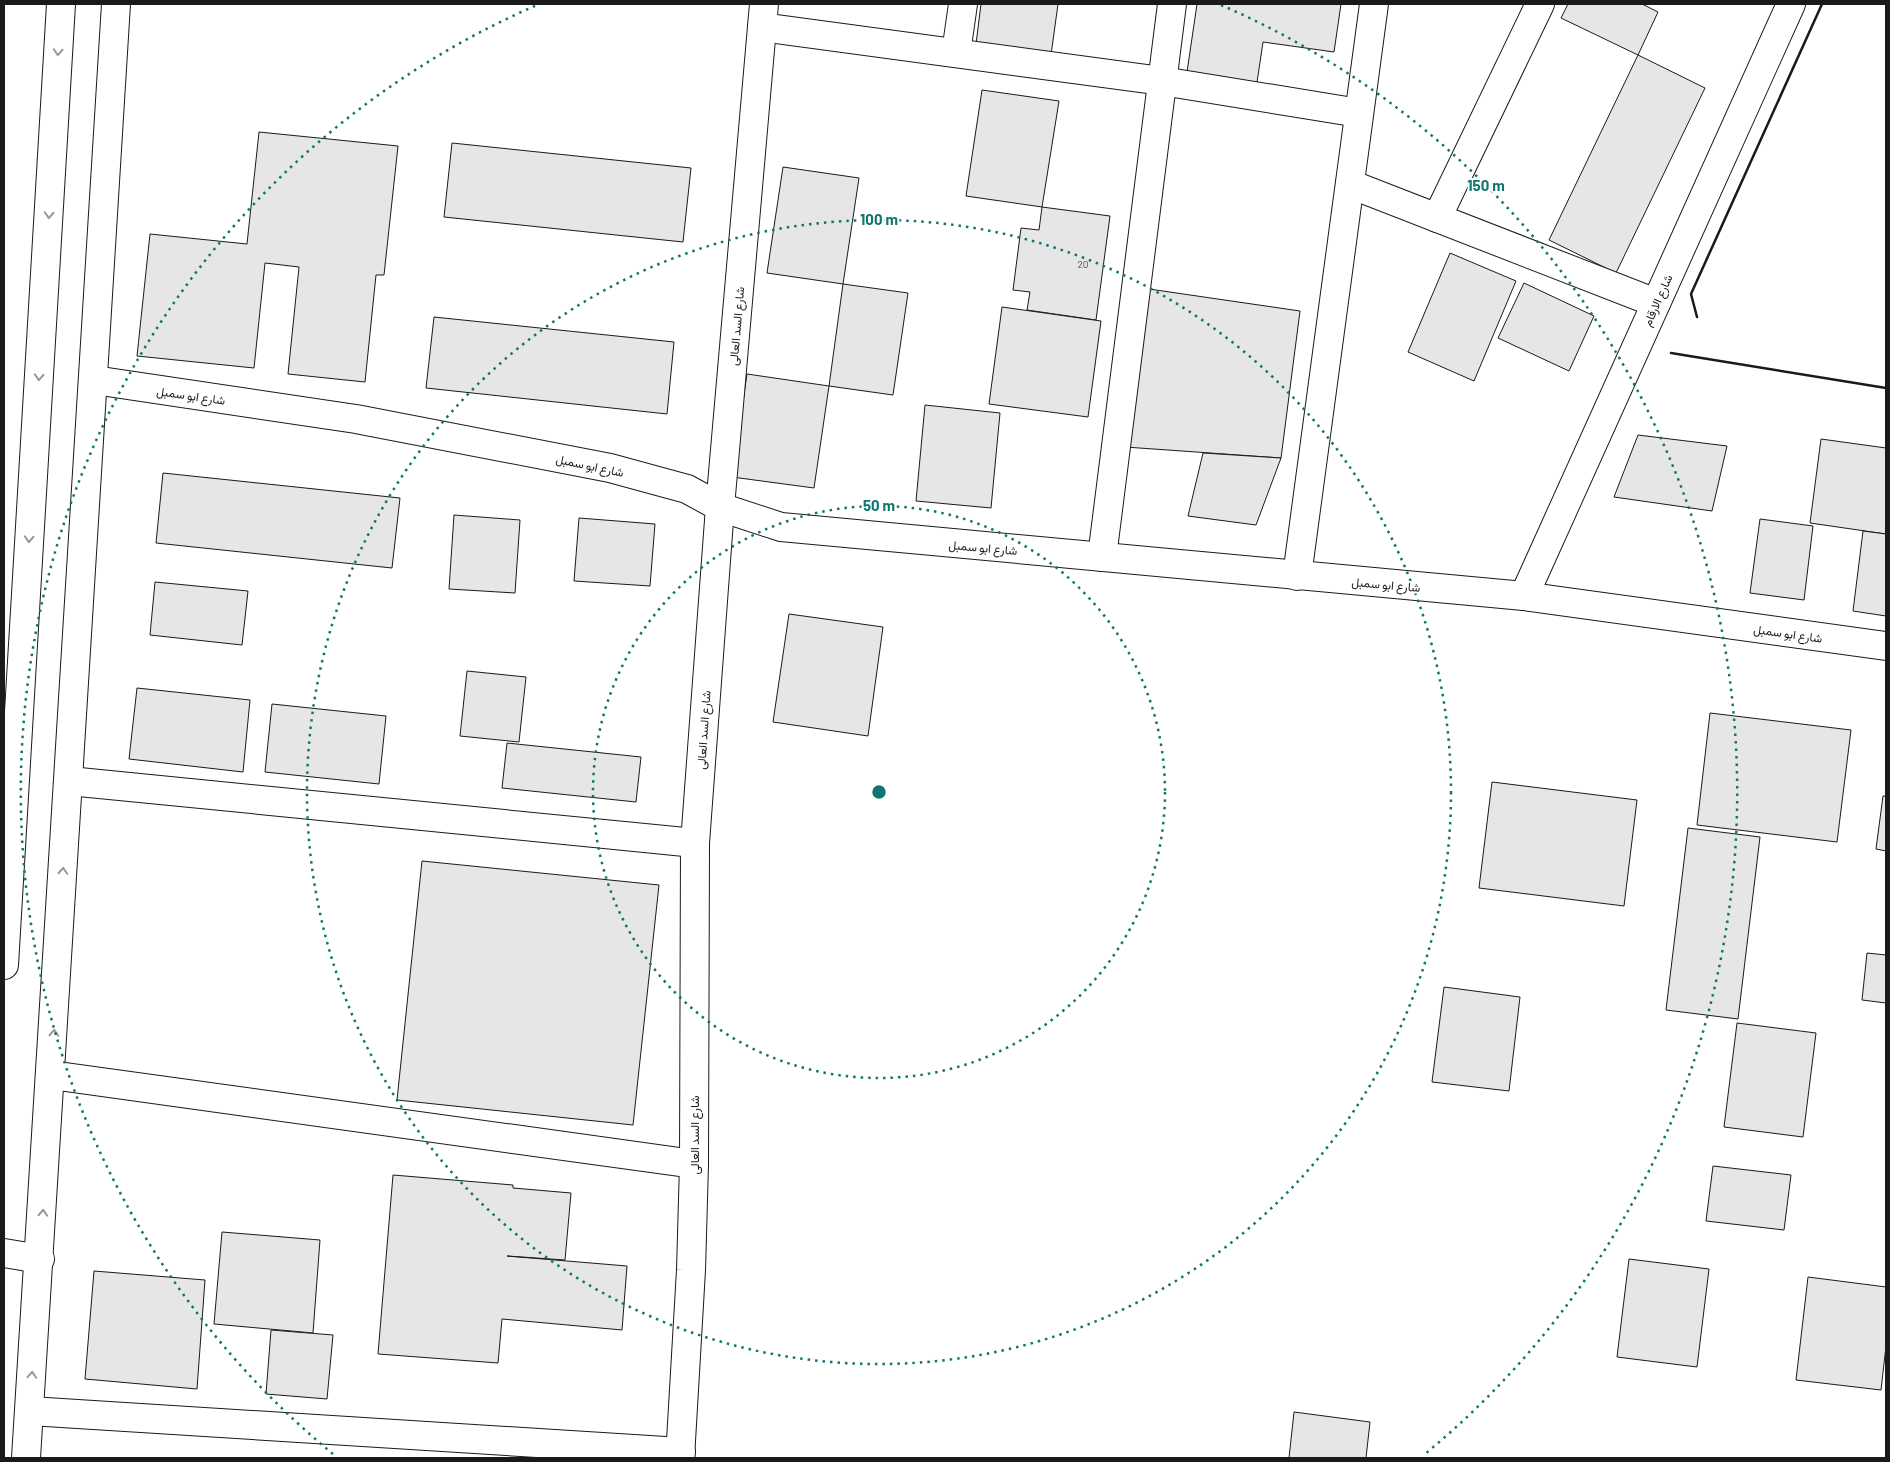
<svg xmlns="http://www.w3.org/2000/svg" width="1890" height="1462" font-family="Barlow,Vazirmatn,sans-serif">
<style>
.building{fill:#e6e6e6;stroke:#1a1a1a}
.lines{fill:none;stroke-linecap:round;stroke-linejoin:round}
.street-casing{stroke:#1a1a1a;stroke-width:30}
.secondary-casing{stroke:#1a1a1a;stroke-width:30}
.street{stroke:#fff;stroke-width:28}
.secondary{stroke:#fff;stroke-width:28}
.wall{stroke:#1a1a1a;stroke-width:2.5}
.oneway{stroke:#989898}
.ring{fill:none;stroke:#0f766e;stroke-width:2.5;stroke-dasharray:2.5 5}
.labels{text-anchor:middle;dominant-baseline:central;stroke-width:4;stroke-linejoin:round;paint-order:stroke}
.number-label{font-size:10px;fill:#4d4d4d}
.street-label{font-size:12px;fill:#1a1a1a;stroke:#fff}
.centre{fill:#0f766e;stroke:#fff;stroke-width:2.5}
.ring-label{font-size:15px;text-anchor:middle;font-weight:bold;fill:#0f766e;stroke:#fff;stroke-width:4;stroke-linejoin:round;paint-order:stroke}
</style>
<rect width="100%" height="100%" fill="#fff"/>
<g class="building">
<path d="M981 4H1058L1051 55 976 44Z"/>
<path d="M1197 4H1341L1334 52 1263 42 1256 89 1186 79Z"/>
<path d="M1568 4H1642L1658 12 1638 55 1561 18Z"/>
<path d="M1638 55 1705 88 1616 273 1549 240Z"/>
<path d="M982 90 1059 101 1042 207 966 196Z"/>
<path d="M259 132 398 146 384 275H376L365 382 288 374 299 267 265 263 254 368 137 356 150 234 247 244Z"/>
<path d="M452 143 691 168 683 242 444 217Z"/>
<path d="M783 167 859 178 843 284 767 273Z"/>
<path d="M1042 207 1110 216 1096 320 1027 310 1030 292 1013 290 1021 228 1039 230Z"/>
<path d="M1450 253 1516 281 1474 381 1408 352Z"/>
<path d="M1524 283 1594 316 1569 371 1498 338Z"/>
<path d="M843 284 908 293 893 395 829 386Z"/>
<path d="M1149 289 1300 311 1281 458 1125 447Z"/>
<path d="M1002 307 1101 321 1088 417 989 404Z"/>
<path d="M434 317 674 342 667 414 426 388Z"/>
<path d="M747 374 829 386 814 488 732 477Z"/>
<path d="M925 405 1000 413 991 508 916 501Z"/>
<path d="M1638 435 1727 446 1712 511 1614 497Z"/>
<path d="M1821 439 1886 448V534L1810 523Z"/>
<path d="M1203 453 1281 458 1256 525 1188 516Z"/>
<path d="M163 473 400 498 392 568 156 543Z"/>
<path d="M454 515 520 520 515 593 449 589Z"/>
<path d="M579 518 655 524 650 586 574 581Z"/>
<path d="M1760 519 1813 526 1804 600 1750 593Z"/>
<path d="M1863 531 1886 534V616L1853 611Z"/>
<path d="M155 582 248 591 242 645 150 635Z"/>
<path d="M789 614 883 627 868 736 773 722Z"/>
<path d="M467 671 526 677 519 742 460 736Z"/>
<path d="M137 688 250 700 243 772 129 759Z"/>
<path d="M272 704 386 716 379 784 265 772Z"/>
<path d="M1710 713 1851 730 1837 842 1697 825Z"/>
<path d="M507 743 641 757 636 802 502 788Z"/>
<path d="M1492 782 1637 800 1624 906 1479 888Z"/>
<path d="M1883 796H1886V851L1876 849Z"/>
<path d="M1688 828 1760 837 1738 1019 1666 1010Z"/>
<path d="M422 861 659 885 633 1125 397 1100Z"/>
<path d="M1867 953 1886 955V1003L1862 1000Z"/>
<path d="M1444 987 1520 997 1509 1091 1432 1082Z"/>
<path d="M1737 1023 1816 1033 1803 1137 1724 1127Z"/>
<path d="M1713 1166 1791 1175 1784 1230 1706 1221Z"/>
<path d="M393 1175 513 1185V1188L571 1193 565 1260 507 1256 627 1266 622 1330 502 1319 498 1363 378 1354Z"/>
<path d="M222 1232 320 1240 313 1333 214 1324Z"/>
<path d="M1629 1259 1709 1269 1697 1367 1617 1357Z"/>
<path d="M94 1271 205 1280 197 1389 85 1379Z"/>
<path d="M1808 1277 1886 1287V1346L1881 1390 1796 1380Z"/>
<path d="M271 1330 333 1335 327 1399 266 1394Z"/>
<path d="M1294 1412 1370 1422 1366 1458H1289Z"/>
</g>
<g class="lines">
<defs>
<g id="street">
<path d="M762 27 1162 81 1359 113"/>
<path d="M956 53 963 4"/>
<path d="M1350 184 1656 303"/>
<path d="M1437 218 1540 4"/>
<path d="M94 380 356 419 610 468 687 489 720 507 781 527 1524 596 1886 646"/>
<path d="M1102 557 1172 4"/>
<path d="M1297 576 1374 4"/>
<path d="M1524 596 1791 4"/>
<path d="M69 781 695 843"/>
<path d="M51 1075 694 1164"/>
<path d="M4 1253 40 1259"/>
<path d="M30 1411 681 1452"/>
<path d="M680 1458 691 1270 694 1164 695 843 720 507 764 4"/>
</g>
<g id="secondary">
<path d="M4 965 61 4"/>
<path d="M26 1458 116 4"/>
</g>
</defs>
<use href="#street" class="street-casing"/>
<use href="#secondary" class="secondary-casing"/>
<use href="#street" class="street"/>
<use href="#secondary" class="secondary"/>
<g class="wall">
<path d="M1697 317 1691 294 1822 4"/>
<path d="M1671 353 1886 388"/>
</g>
</g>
<defs><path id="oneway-chevron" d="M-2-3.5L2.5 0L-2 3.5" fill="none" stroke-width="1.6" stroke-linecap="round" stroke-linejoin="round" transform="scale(1.25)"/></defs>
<g class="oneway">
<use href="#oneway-chevron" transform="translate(58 52) rotate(93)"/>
<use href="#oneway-chevron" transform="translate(49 215) rotate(93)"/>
<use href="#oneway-chevron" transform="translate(39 377) rotate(93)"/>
<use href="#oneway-chevron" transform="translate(29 539) rotate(93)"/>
<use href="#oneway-chevron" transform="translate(63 871) rotate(-87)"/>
<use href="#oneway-chevron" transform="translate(54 1033) rotate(-87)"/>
<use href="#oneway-chevron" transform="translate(43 1213) rotate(-87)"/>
<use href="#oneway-chevron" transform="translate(32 1375) rotate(-86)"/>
</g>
<g class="ring">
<circle cx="879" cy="792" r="286"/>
<circle cx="879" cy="792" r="572"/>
<path d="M333 1454A858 858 0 0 1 537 5M1221 5A858 858 0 0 1 1425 1454"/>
</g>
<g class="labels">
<g class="number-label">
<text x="1083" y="264">20</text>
</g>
<g class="street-label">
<text transform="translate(1657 300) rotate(-66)">شارع الارقام</text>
<text transform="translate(736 326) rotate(-85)">شارع السد العالى</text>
<text transform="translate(191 395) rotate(8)">شارع ابو سمبل</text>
<text transform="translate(590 465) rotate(12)">شارع ابو سمبل</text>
<text transform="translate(983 547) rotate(5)">شارع ابو سمبل</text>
<text transform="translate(1386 584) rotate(5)">شارع ابو سمبل</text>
<text transform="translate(1788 633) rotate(8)">شارع ابو سمبل</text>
<text transform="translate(703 730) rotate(-86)">شارع السد العالى</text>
<text transform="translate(694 1135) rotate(-90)">شارع السد العالى</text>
</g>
</g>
<circle cx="879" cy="792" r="8" class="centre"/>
<g class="ring-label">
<text x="1486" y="191">150 m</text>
<text x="879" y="225">100 m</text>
<text x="879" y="511">50 m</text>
</g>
<rect width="1890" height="1462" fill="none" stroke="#1a1a1a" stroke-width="10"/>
</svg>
